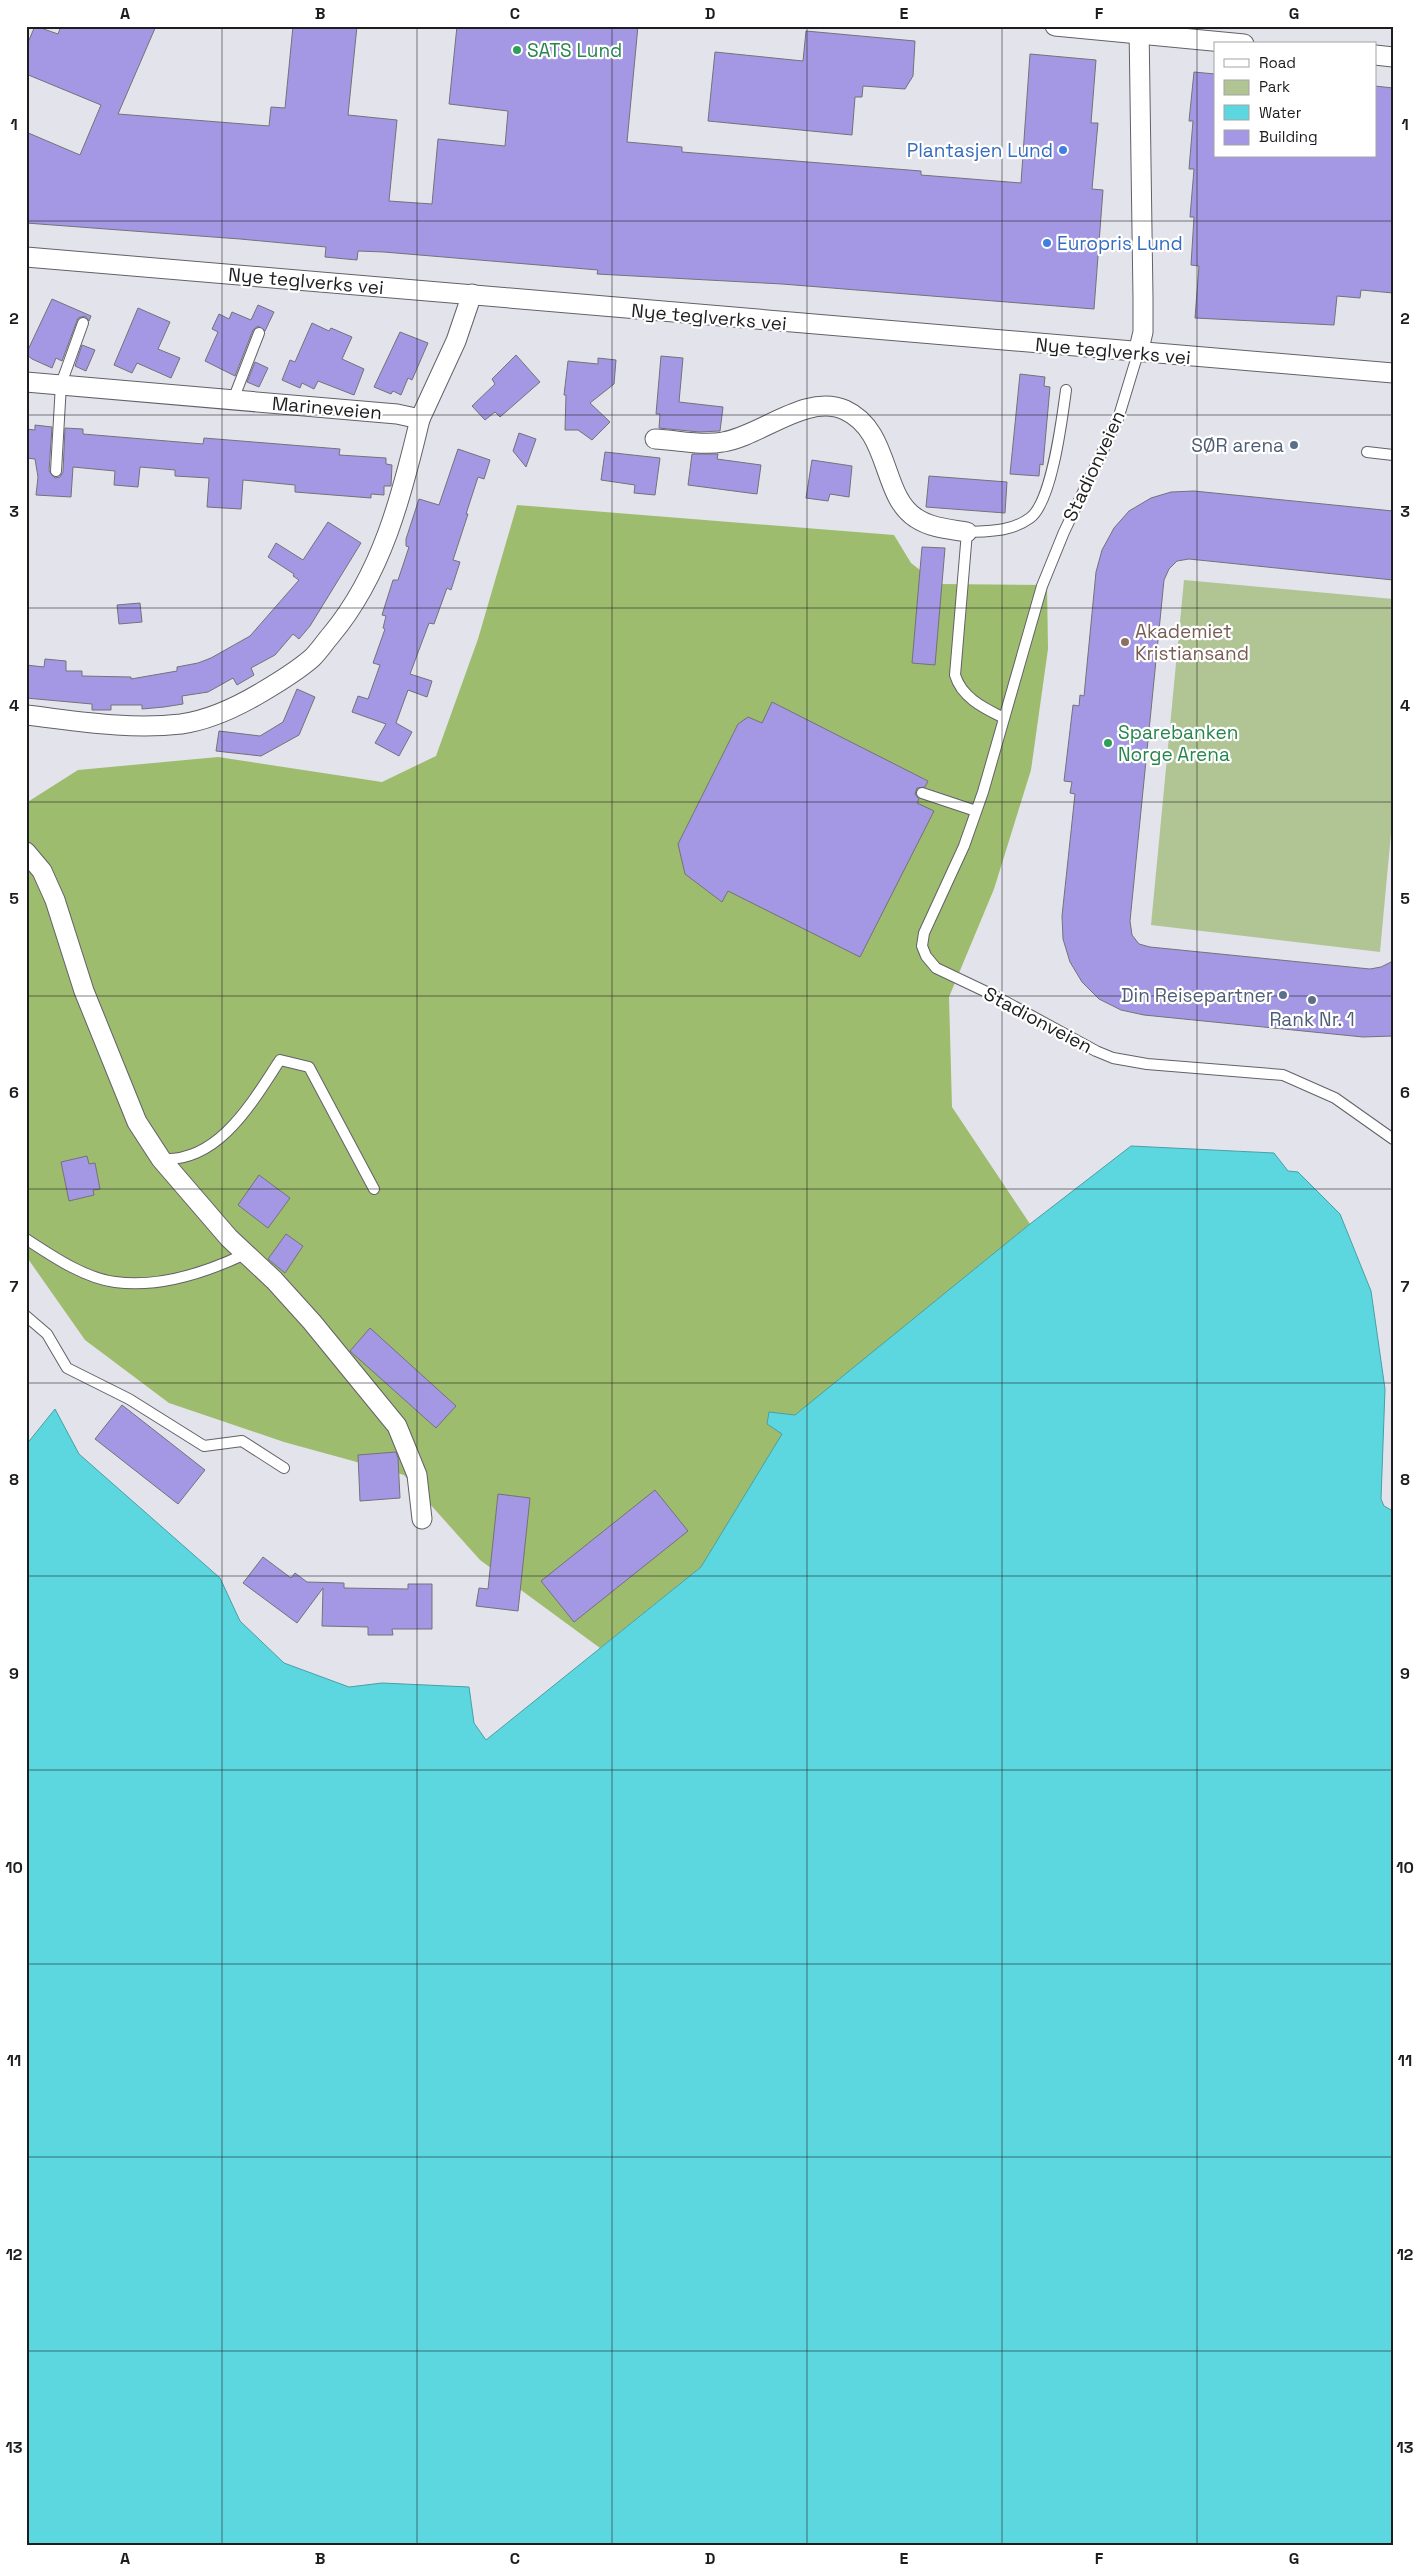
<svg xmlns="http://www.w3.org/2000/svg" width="1419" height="2572" font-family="'Space Grotesk',sans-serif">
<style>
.green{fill:#b1c594}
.forest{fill:#9ebc6d}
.water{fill:#5cd7df;stroke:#499fa5}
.building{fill:#a498e4;stroke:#737279}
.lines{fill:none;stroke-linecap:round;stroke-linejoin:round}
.lane-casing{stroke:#626168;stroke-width:12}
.street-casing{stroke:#626168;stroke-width:21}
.lane{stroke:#fff;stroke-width:10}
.street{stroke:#fff;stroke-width:19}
.grid{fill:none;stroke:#1d1c1f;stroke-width:1;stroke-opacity:0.55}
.leisure-dot{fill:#2e9e5b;stroke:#fff;stroke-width:2}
.shop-dot{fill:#3f7fe0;stroke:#fff;stroke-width:2}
.service-dot{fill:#5c6f8a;stroke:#fff;stroke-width:2}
.education-dot{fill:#8d6e63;stroke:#fff;stroke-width:2}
.labels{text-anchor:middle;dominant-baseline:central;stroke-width:4.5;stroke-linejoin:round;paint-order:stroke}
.leisure-label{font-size:19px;fill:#27864d;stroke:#fff;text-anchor:start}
.shop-label{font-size:19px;fill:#366cbe;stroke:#fff;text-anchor:end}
.street-label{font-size:19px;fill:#1d1c1f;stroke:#fff}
.service-label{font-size:19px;fill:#4e5e75;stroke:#fff;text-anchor:end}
.education-label{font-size:19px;fill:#785e54;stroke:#fff;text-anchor:start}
.neatline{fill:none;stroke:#1d1c1f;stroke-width:2}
.grid-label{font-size:16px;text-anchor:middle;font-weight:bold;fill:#1d1c1f}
</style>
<rect width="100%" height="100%" fill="#e3e3eb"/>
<path class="green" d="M1184 580 1393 599V812L1380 952 1151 925Z"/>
<path class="forest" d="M517 505 894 535 911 563 938 584 1047 585 1048 649 1031 770 994 889 949 997 952 1107 1030 1224 795 1416 701 1567 600 1648 480 1560 404 1475 284 1442 169 1403 85 1340 26 1256V803L78 770 218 757 382 782 436 756 478 639Z"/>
<path class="water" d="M1131 1146 1274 1153 1288 1171 1298 1172 1340 1214 1371 1291 1385 1389 1381 1499 1384 1506 1393 1511V2546H26V1445L55 1409 79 1454 220 1578 240 1621 284 1663 349 1687 382 1683 469 1687 474 1723 486 1740 701 1567 782 1434 767 1424 769 1412 795 1415 1030 1224Z"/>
<g class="building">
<path d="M35 26 58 34 61 26H156L118 114 269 126 271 107 285 108 293 26H357L348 115 397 120 389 201 432 204 438 139 505 146 508 111 449 104 457 26H638L627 142 682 147V152L921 171V175L1021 183 1030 54 1096 60 1091 123H1098L1092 189 1103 190 1094 309 782 284 597 274 598 270 384 252 358 251 357 260 325 257 326 247 240 239 26 223V132L80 155 101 105 26 74V47Z"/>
<path d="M806 31 915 41 913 76 905 89 863 86 862 97H855L852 135 708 121 715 52 803 61Z"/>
<path d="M1194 72 1215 74V156H1375V86L1393 88V293L1361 290 1360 298 1337 296 1334 325 1195 318 1199 266 1191 265 1194 217H1190L1194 169H1189L1193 121H1189Z"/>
<path d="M52 299 91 316 89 321 85 316 78 318 62 361 56 358 52 368 32 359 26 354Z"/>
<path d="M258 305 274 312 265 331 258 326 253 330 235 376 205 361 218 332 212 329 219 314 229 319 232 312 251 320Z"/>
<path d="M138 308 170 322 158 349 180 358 171 378 137 363 132 373 114 365Z"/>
<path d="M312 323 329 331 331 328 352 337 342 359 364 369 354 395 318 381 314 389 302 383 300 388 282 380 290 360 295 362Z"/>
<path d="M400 332 428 343 412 380 408 378 401 395 393 391 391 394 374 387Z"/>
<path d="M82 345 95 350 86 371 75 366Z"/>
<path d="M516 355 540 382 500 417 495 412 485 420 472 406 495 384 492 379Z"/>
<path d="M661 356 683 358 679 402 723 407 720 431 699 432 659 428 660 414H656Z"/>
<path d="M598 358 616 360 614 384 590 403 610 422 592 440 578 430H565L566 395H564L568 361 598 364Z"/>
<path d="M255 362 268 368 259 387 247 382Z"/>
<path d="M1020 374 1045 377 1044 386 1050 387 1043 465 1040 464 1039 476 1010 474Z"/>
<path d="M35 425 52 427 49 471 55 478 60 477 63 472 65 428 83 429V434L203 444 204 438 340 449 339 455 386 458V464L392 465 391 486H384V495L371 494V498L295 492V485L243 480 241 509 207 507 209 478 175 476V470L140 467 138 487 114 485 115 471 73 467 71 497 36 495 38 477 35 459 26 458V429L35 430Z"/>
<path d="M519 433 536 439 526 467 513 451Z"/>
<path d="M458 449 490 460 484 479 478 477 466 514H468L453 560 460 562 451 590 447 588 434 624 429 623 410 674 432 681 427 697 408 690 396 723 412 732 399 756 375 743 386 724 352 712 358 696 368 699 380 665 373 663 385 629 383 628 386 616 382 615 393 580H398L409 547 406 546V539L419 499 439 505Z"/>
<path d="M605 452 660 458 655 495 634 493 635 485 601 480Z"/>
<path d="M692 454H718L717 459 761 465 757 494 688 485Z"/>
<path d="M812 460 852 466 849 497 830 494 828 501 806 498Z"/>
<path d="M929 476 1007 482 1005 513 926 507Z"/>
<path d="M1194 491 1393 511V580L1189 559 1177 561 1169 569 1164 580 1130 921 1132 935 1139 944 1150 947 1370 969 1381 967 1393 961V1036L1363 1037 1144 1015 1121 1010 1099 999 1082 982 1070 962 1063 939 1062 916 1075 794 1070 793 1072 782 1064 781 1073 705 1079 706 1080 695 1084 696 1096 572 1102 550 1114 528 1129 511 1151 498 1171 492Z"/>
<path d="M328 522 361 543 310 626 299 639 293 634 275 655 251 668 254 675 237 685 233 678 208 692 182 696 183 704 164 707 142 709V705H111V710H92V704L26 698V665L44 667 45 659 66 661V671H82V676L131 677V679L177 671V667L198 663 211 658 250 636 299 580 293 576 294 574 268 557 276 543 303 560Z"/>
<path d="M922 547 945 548 935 665 912 663Z"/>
<path d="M140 603 142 622 119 624 117 605Z"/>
<path d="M297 689 315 697 299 735 261 756 216 751 219 731 260 736 283 722Z"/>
<path d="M772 702 928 781 925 787 917 788 915 794 919 799 917 803 934 811 860 957 728 891 722 902 685 874 678 844 738 724 748 717 762 723Z"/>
<path d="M87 1156 89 1164 95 1163 100 1189 93 1190 94 1195 69 1201 61 1162Z"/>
<path d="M259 1175 290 1198 268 1228 238 1205Z"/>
<path d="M286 1234 303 1246 285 1273 268 1259Z"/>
<path d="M370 1328 456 1406 436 1428 350 1351Z"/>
<path d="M122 1405 205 1470 178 1504 95 1439Z"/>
<path d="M396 1452 398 1458 400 1498 360 1501 358 1455Z"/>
<path d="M655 1490 688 1531 574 1622 541 1581Z"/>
<path d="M498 1494 530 1498 518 1611 476 1606 479 1588 488 1589Z"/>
<path d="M263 1557 291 1578 295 1573 307 1582 344 1583V1588L408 1589V1584H432V1629H392L393 1635H368V1627L322 1626 323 1588 297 1623 243 1583Z"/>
</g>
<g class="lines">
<defs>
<g id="lane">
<path d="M1138 353 1118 419 1064 532 1042 586 983 792 964 846 924 933 922 946 926 956 936 968 995 996 1096 1051 1113 1058 1147 1064 1283 1075 1335 1098 1393 1139"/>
<path d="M233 400 259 333"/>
<path d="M1367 452 1393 455"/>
<path d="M56 471 61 384 83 323"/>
<path d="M1004 718C984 708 962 698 955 675L967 532C989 531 1011 532 1030 518 1052 502 1062 419 1066 390"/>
<path d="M922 793 976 811"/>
<path d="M161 1159C219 1163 253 1101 280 1060L309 1067 374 1189"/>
<path d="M26 1239C52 1256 84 1278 115 1282 158 1288 207 1272 245 1254"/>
<path d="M26 1316 47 1334 67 1368 129 1399 204 1446 242 1441 284 1468"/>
</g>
<g id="street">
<path d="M1055 26 1244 44"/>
<path d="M1375 55 1393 57"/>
<path d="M26 257 1393 373"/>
<path d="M1138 353 1143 332V298L1139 26"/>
<path d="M26 382 397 414 420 419 456 341 472 294"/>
<path d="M655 439C677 440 702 446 723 442 761 436 806 393 845 410 891 431 881 496 916 518 931 528 949 529 967 532"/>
<path d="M26 715C78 721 128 730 181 724 210 720 237 707 262 692 279 682 297 671 312 658 319 651 325 642 331 635 382 574 402 495 420 419"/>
<path d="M26 852 42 871 55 900 84 991 137 1122 161 1159 229 1238 274 1280 312 1322 397 1426 417 1475 422 1519"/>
</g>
</defs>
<use href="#lane" class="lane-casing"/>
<use href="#street" class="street-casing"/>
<use href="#lane" class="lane"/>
<use href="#street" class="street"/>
</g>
<path class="grid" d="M222 26V2546M417 26V2546M612 26V2546M807 26V2546M1002 26V2546M1197 26V2546M26 221H1393M26 415H1393M26 608H1393M26 802H1393M26 996H1393M26 1189H1393M26 1383H1393M26 1576H1393M26 1770H1393M26 1964H1393M26 2157H1393M26 2351H1393"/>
<g class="leisure-dot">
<circle cx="517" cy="50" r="5"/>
<circle cx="1108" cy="743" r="5"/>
</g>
<g class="shop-dot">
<circle cx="1063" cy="150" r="5"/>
<circle cx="1047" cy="243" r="5"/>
</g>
<g class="service-dot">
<circle cx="1294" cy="445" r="5"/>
<circle cx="1283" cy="995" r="5"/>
<circle cx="1312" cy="1000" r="5"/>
</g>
<circle class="education-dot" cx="1125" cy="642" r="5"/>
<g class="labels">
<g class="leisure-label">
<text x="527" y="50">SATS Lund</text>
<text x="1118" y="732">Sparebanken<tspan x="1118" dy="22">Norge Arena</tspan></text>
</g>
<g class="shop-label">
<text x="1053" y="150">Plantasjen Lund</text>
<text x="1057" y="243" text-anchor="start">Europris Lund</text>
</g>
<g class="street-label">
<text transform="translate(306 281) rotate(5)">Nye teglverks vei</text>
<text transform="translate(709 317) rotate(5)">Nye teglverks vei</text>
<text transform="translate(1113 351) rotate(5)">Nye teglverks vei</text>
<text transform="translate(327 408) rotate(5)">Marineveien</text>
<text transform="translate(1094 466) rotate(-65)">Stadionveien</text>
<text transform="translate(1038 1020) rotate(28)">Stadionveien</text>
</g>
<g class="service-label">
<text x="1284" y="445">SØR arena</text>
<text x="1273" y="995">Din Reisepartner</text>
<text x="1312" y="1019" text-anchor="middle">Rank Nr. 1</text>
</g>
<g class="education-label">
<text x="1135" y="631">Akademiet<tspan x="1135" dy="22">Kristiansand</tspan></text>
</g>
</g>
<rect width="1419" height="2572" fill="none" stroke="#ffffff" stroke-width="55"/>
<rect x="1214" y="42" width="162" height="115" fill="#ffffff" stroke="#a5a4a5"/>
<rect x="1224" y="59" width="25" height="8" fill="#ffffff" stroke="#a5a4a5"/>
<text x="1259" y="68" font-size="15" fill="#1d1c1f">Road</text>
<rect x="1224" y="80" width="25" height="15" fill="#b1c594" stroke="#a5a4a5"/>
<text x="1259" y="92" font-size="15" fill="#1d1c1f">Park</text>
<rect x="1224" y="105" width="25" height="15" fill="#5cd7df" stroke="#a5a4a5"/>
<text x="1259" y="118" font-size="15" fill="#1d1c1f">Water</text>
<rect x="1224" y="130" width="25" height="15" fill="#a498e4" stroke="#a5a4a5"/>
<text x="1259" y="142" font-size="15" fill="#1d1c1f">Building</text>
<rect x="28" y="28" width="1364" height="2516" class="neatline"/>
<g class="grid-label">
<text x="125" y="19">A</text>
<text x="320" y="19">B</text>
<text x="515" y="19">C</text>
<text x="710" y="19">D</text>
<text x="904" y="19">E</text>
<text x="1099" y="19">F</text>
<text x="1294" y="19">G</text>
<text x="14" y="130">1</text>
<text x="1405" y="130">1</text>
<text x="14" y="324">2</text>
<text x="1405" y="324">2</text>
<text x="14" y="517">3</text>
<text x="1405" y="517">3</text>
<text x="14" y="711">4</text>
<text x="1405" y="711">4</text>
<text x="14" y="904">5</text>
<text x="1405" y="904">5</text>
<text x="14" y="1098">6</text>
<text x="1405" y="1098">6</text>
<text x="14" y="1292">7</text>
<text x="1405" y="1292">7</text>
<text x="14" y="1485">8</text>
<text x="1405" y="1485">8</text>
<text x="14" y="1679">9</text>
<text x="1405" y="1679">9</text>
<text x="14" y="1873">10</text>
<text x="1405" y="1873">10</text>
<text x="14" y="2066">11</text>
<text x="1405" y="2066">11</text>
<text x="14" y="2260">12</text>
<text x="1405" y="2260">12</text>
<text x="14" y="2453">13</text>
<text x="1405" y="2453">13</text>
<text x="125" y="2564">A</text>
<text x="320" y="2564">B</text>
<text x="515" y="2564">C</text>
<text x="710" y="2564">D</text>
<text x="904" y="2564">E</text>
<text x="1099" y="2564">F</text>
<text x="1294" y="2564">G</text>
</g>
</svg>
